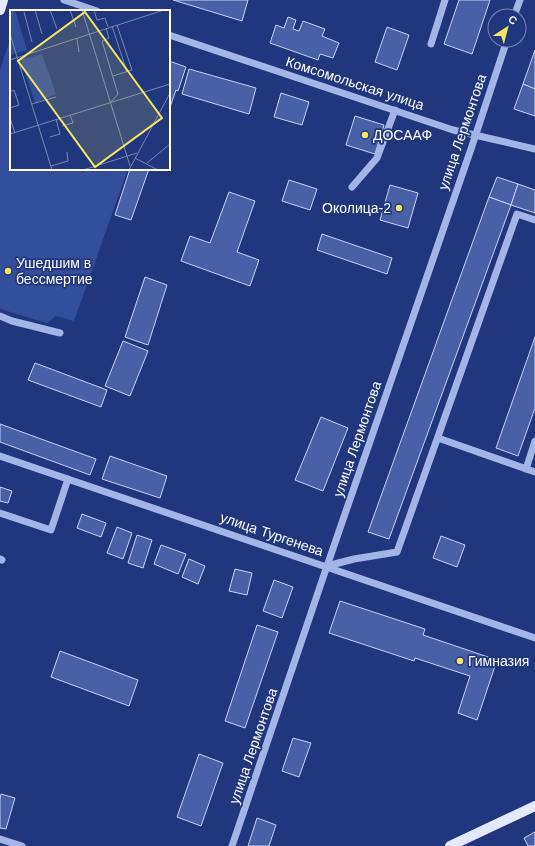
<svg xmlns="http://www.w3.org/2000/svg" width="535" height="846" font-family="Arial,sans-serif">
<style>
.green{fill:#334e9b}
.building{fill:#4860a6;stroke:#c6d3f5}
.lines{fill:none;stroke-linecap:round;stroke-linejoin:round}
.minor{stroke:#a3b5e7;stroke-width:7}
.major{stroke:#e4e9fd;stroke-width:10}
.poi-dot{fill:#f4e663;stroke:#20377d;stroke-width:1.5}
.labels{text-anchor:middle;dominant-baseline:central;stroke-width:3.5;stroke-linejoin:round;paint-order:stroke}
.street-label{font-size:14px;fill:#fff;stroke:#20377d}
.poi-label{font-size:14px;fill:#fff;stroke:#20377d;text-anchor:start}
.inset-road{fill:none;stroke:#7987b1;stroke-width:1}
.view{fill:#f4e663;fill-opacity:0.15;stroke:#f4e663;stroke-width:2}
.inset-edge{fill:none;stroke:#fff;stroke-width:2}
</style>
<rect width="100%" height="100%" fill="#20377d"/>
<path class="green" d="M11 37V169H128L74 321 56 316 47 323 0 309V70Z"/>
<g class="building">
<path d="M173 0H248L242 21Z"/>
<path d="M459 0H490L472 54 444 44Z"/>
<path d="M288 17 296 20 293 29 299 31 303 21 325 29 322 36 339 43 333 58 320 54 318 60 270 43 276 25 284 28Z"/>
<path d="M387 27 409 35 397 70 375 62Z"/>
<path d="M535 50V89L523 84Z"/>
<path d="M169 61 186 67 178 91 176 90 169 110Z"/>
<path d="M189 69 256 88 249 114 182 94Z"/>
<path d="M523 84 535 89V116L514 109Z"/>
<path d="M281 93 309 102 302 125 274 117Z"/>
<path d="M355 116 384 125 375 154 346 145Z"/>
<path d="M130 169H149L131 220 115 215Z"/>
<path d="M497 177 518 184 511 205 489 197Z"/>
<path d="M289 180 317 189 310 210 282 201Z"/>
<path d="M518 184 535 190V213L511 205Z"/>
<path d="M390 185 418 193 408 228 380 220Z"/>
<path d="M229 192 255 201 237 252 259 260 250 286 181 261 190 236 210 243Z"/>
<path d="M489 197 511 205 389 539 368 532Z"/>
<path d="M322 234 392 258 387 274 317 250Z"/>
<path d="M145 277 167 285 148 345 125 337Z"/>
<path d="M535 337V408L518 456 496 448Z"/>
<path d="M123 341 148 351 130 396 105 386Z"/>
<path d="M35 363 107 390 101 407 28 380Z"/>
<path d="M321 417 348 428 323 491 295 480Z"/>
<path d="M0 424 96 459 90 475 0 442Z"/>
<path d="M110 456 167 476 160 498 102 479Z"/>
<path d="M0 487 12 491 8 503 0 501Z"/>
<path d="M82 514 106 523 101 537 77 528Z"/>
<path d="M117 527 132 533 123 559 107 553Z"/>
<path d="M137 535 152 540 143 568 128 563Z"/>
<path d="M441 536 465 545 457 567 433 558Z"/>
<path d="M161 545 186 554 178 574 154 564Z"/>
<path d="M189 559 205 566 198 584 182 577Z"/>
<path d="M235 569 252 573 247 595 229 591Z"/>
<path d="M274 580 293 587 282 618 263 611Z"/>
<path d="M340 601 425 629 423 635 497 660 477 720 458 713 470 676 415 658 414 661 329 633Z"/>
<path d="M257 625 278 632 245 728 225 721Z"/>
<path d="M60 651 138 680 129 706 51 677Z"/>
<path d="M293 738 311 743 299 777 282 771Z"/>
<path d="M199 754 223 763 201 826 177 817Z"/>
<path d="M1 794 15 798 6 829 0 828V799Z"/>
<path d="M257 818 276 825 269 846H248Z"/>
<path d="M535 832V846H528L524 838Z"/>
</g>
<g class="lines">
<g class="minor">
<path d="M64 0 97 11"/>
<path d="M514 16 520 0"/>
<path d="M169 35 453 130 535 149"/>
<path d="M431 44 445 0"/>
<path d="M352 187 377 158 395 110"/>
<path d="M0 316 12 321 60 333"/>
<path d="M438 438 535 472"/>
<path d="M0 456 535 638"/>
<path d="M526 469 535 441"/>
<path d="M0 513 51 530 68 479"/>
<path d="M0 559 2 560"/>
<path d="M327 566 354 559 397 552 517 214 535 220"/>
<path d="M0 839 22 846"/>
<path d="M232 846 327 566 471 149 507 40"/>
</g>
<g class="major">
<path d="M0 10 3 0"/>
<path d="M450 846 535 806"/>
</g>
</g>
<g class="poi-dot">
<circle cx="365" cy="135" r="4"/>
<circle cx="399" cy="208" r="4"/>
<circle cx="8" cy="271" r="4"/>
<circle cx="460" cy="661" r="4"/>
</g>
<g class="labels">
<g class="street-label">
<text transform="translate(355 83) rotate(18)">Комсомольская улица</text>
<text transform="translate(462 132) rotate(-71)">улица Лермонтова</text>
<text transform="translate(357 439) rotate(-71)">улица Лермонтова</text>
<text transform="translate(272 534) rotate(19)">улица Тургенева</text>
<text transform="translate(253 746) rotate(-71)">улица Лермонтова</text>
</g>
<g class="poi-label">
<text x="373" y="135">ДОСААФ</text>
<text x="391" y="208" text-anchor="end">Околица-2</text>
<text x="16" y="263">Ушедшим в<tspan x="16" dy="16">бессмертие</tspan></text>
<text x="468" y="661">Гимназия</text>
</g>
</g>
<g transform="translate(10 10)">
<rect width="160" height="160" fill="#20377d"/>
<path d="M0 0H5L17 40 1 45ZM32 44 46 84 25 93 11 50Z" fill="#334e9b"/>
<path class="inset-road" d="M25 0 32 24M40 0 47 19M60 0 66 17M72 0 120 156M84 0 87 10 95 8 98 17M14 2 22 32M102 16 117 62M96 18 99 28 92 31 108 84 101 92M0 24 42 160M67 29 69 42M0 50 154 0M103 66 122 60 107 15M0 82 4 80 9 95 0 98M22 94 46 87M0 108 5 123M52 116 63 113 60 105M0 124 160 74M40 127 50 124 46 109M125 148 148 160M137 153 160 134M41 156 58 151 57 142M73 160 127 143M119 160 160 83"/>
<path class="view" d="M75 2 152 108 85 157 8 51Z"/>
<rect width="160" height="160" class="inset-edge"/>
</g>
<g transform="translate(507 28) rotate(36)"><circle r="19" fill="#20377d" stroke="#7987b1"/>
<path d="M0-3L7 15L0 10L-7 15Z" fill="#f4e663"/>
<text y="-6" font-size="11" font-weight="bold" text-anchor="middle" fill="#ffffff">С</text>
</g>
</svg>
